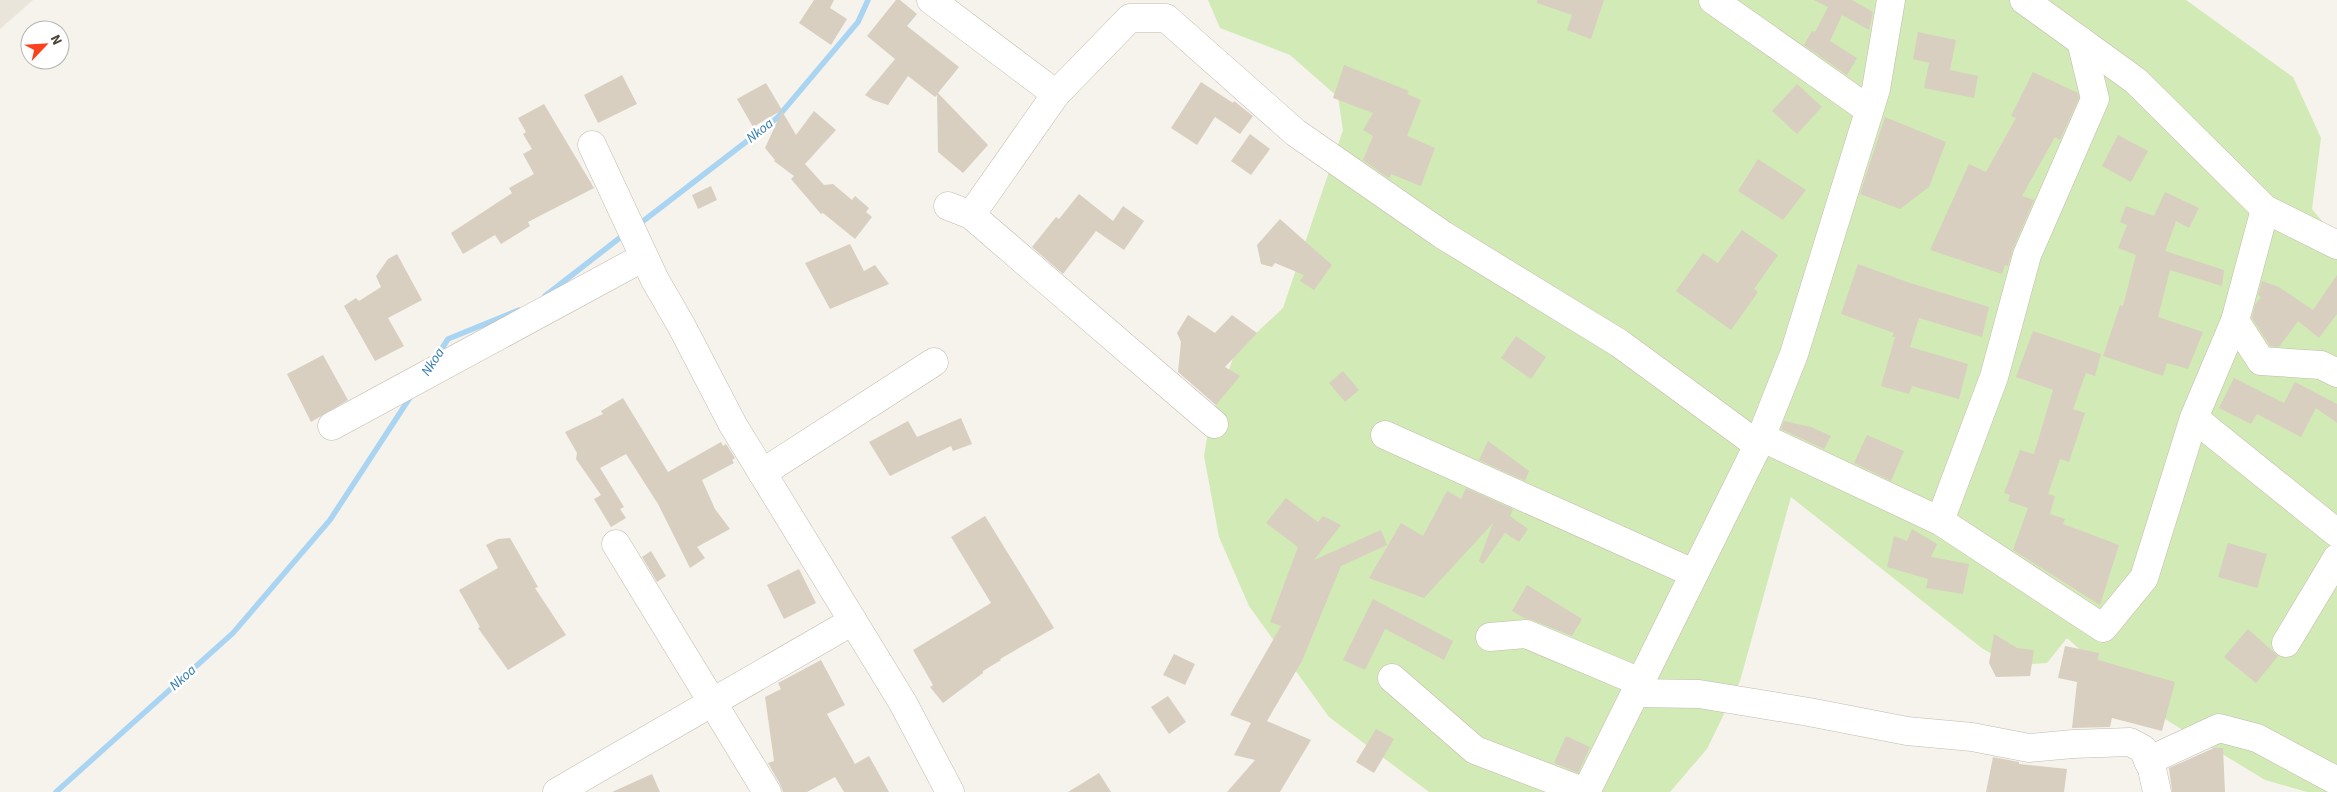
<svg xmlns="http://www.w3.org/2000/svg" width="2337" height="792" font-family="'Source Sans 3',sans-serif">
<style>
.residential{fill:#eae5da}
.green{fill:#d2eab5}
.lines{fill:none;stroke-linecap:round;stroke-linejoin:round}
.stream{stroke:#a9d4f2;stroke-width:5.5}
.building{fill:#d8cfc1}
.minor-casing{stroke:#c2bbae;stroke-width:29}
.minor{stroke:#fff;stroke-width:28}
.labels{text-anchor:middle;dominant-baseline:central;stroke-width:5;stroke-linejoin:round;paint-order:stroke}
.water-label{font-size:14px;font-style:italic;fill:#2e7ab2;stroke:#fff}
</style>
<rect width="100%" height="100%" fill="#f6f3ec"/>
<path class="residential" d="M0 0H33L0 29Z"/>
<path class="green" d="M1208 0H2186L2293 77 2321 138 2312 209 2337 239V792H2307L2265 780 2142 705 2067 638 2047 663 2013 665 1983 649 1791 497 1740 681 1707 749 1670 792H1429L1329 717 1249 606 1219 537 1204 456 1210 420 1235 353 1283 308 1343 130 1338 97 1290 55 1220 28Z"/>
<g class="lines">
<g class="stream">
<path d="M638 225 777 118 858 22 868 0"/>
<path d="M545 296 626 233"/>
<path d="M435 359 448 339 519 310"/>
<path d="M56 792 233 633 330 520 411 396"/>
</g>
</g>
<g class="building">
<path d="M814 0H834L830 8 847 19 831 45 799 23Z"/>
<path d="M896 0H900L917 14 907 26 959 67 938 93 988 145 963 173 938 152 937 95 935 97 908 76 888 105 873 100 865 95 895 59 867 36Z"/>
<path d="M1537 0H1604L1591 39 1567 30 1572 15 1537 3Z"/>
<path d="M1814 0H1852L1873 12 1869 30 1842 15 1830 41 1857 58 1847 75 1804 45 1812 31 1815 32 1828 7Z"/>
<path d="M1918 32 1956 40 1950 70 1978 76 1974 98 1924 88 1929 63 1913 59Z"/>
<path d="M1344 65 1409 91 1407 94 1421 100 1407 136 1435 148 1421 186 1391 174 1390 178 1387 177 1363 160 1373 136 1363 130 1373 113 1333 98Z"/>
<path d="M2033 72 2078 93 2079 98 2060 140 2055 137 2022 196 2034 200 2013 249 2008 266 2005 265 2002 274 1930 250 1969 164 1986 172 2016 118 2011 116Z"/>
<path d="M622 75 637 104 598 123 584 95Z"/>
<path d="M1201 82 1233 103 1234 101 1253 116 1240 134 1215 117 1197 145 1171 128Z"/>
<path d="M766 83 782 110 753 127 737 99Z"/>
<path d="M1797 84 1822 107 1797 134 1772 111Z"/>
<path d="M544 104 594 188 528 222 530 226 501 244 495 235 463 254 451 233 512 193 509 188 534 174 523 154 532 149 523 134 526 132 518 118Z"/>
<path d="M782 111 796 135 814 111 836 130 805 164 824 185 833 184 852 200 855 196 869 208 866 212 872 217 855 239 823 213 821 214 791 179 794 176 774 161 775 160 765 148Z"/>
<path d="M1885 117 1946 142 1929 187 1900 209 1860 194Z"/>
<path d="M1250 134 1270 149 1251 175 1231 161Z"/>
<path d="M2118 135 2148 151 2131 182 2102 166Z"/>
<path d="M1758 159 1806 190 1783 220 1738 191Z"/>
<path d="M711 186 717 200 698 209 692 195Z"/>
<path d="M2165 192 2199 208 2189 228 2176 221 2165 251 2224 270 2222 286 2170 270 2158 317 2203 332 2188 369 2167 363 2163 376 2103 356 2120 305 2123 306 2136 255 2118 248 2127 225 2120 222 2126 206 2154 216Z"/>
<path d="M1079 194 1113 221 1123 206 1144 221 1124 250 1096 231 1063 274 1032 247 1056 217 1059 219Z"/>
<path d="M1280 219 1332 265 1314 290 1300 281 1304 275 1275 263 1272 267 1261 264 1257 245Z"/>
<path d="M1742 230 1778 255 1754 289 1758 292 1731 330 1676 291 1703 253 1718 263Z"/>
<path d="M850 244 864 271 875 265 889 284 830 309 805 263Z"/>
<path d="M397 254 422 300 388 318 404 346 375 361 344 306 356 298 359 301 381 287 376 276 388 259Z"/>
<path d="M1858 264 1910 283 1989 307 1982 337 1919 318 1910 347 1968 364 1959 399 1912 386 1909 394 1881 386 1895 337H1892L1894 333 1841 314Z"/>
<path d="M2337 275V314L2319 338 2298 321 2279 347 2270 346 2252 318 2255 305 2261 297 2258 295 2262 281 2279 287 2313 310Z"/>
<path d="M1188 315 1215 333 1232 315 1257 333 1225 367 1240 376 1216 405 1178 372 1181 342 1177 333Z"/>
<path d="M2033 331 2101 354 2095 376 2086 373 2073 409 2085 413 2069 462 2060 459 2048 494 2055 496 2050 514 2065 519 2063 524 2119 545 2100 605 2013 550 2028 508 2008 501 2010 495 2004 493 2020 450 2034 454 2053 390 2016 377Z"/>
<path d="M1516 336 1546 357 1531 379 1501 358Z"/>
<path d="M323 355 348 400 311 422 287 374Z"/>
<path d="M1343 371 1359 390 1345 402 1329 383Z"/>
<path d="M2234 378 2284 403 2295 382 2337 404V423L2316 408 2301 437 2257 414 2251 424 2219 408Z"/>
<path d="M623 398 668 472 721 442 723 446 726 444 735 458 732 460 734 463 702 480 715 509 730 529 697 547 705 558 690 568 658 504 626 454 600 468 624 507 620 509 626 518 611 527 594 499 601 495 576 459 577 453 565 432 603 414 601 411Z"/>
<path d="M961 418 972 444 953 451 951 446 890 476 869 442 908 421 917 437Z"/>
<path d="M1784 421 1811 427 1831 436 1824 449 1781 429Z"/>
<path d="M1867 435 1904 451 1891 481 1854 463Z"/>
<path d="M1488 441 1529 471 1525 481 1479 460Z"/>
<path d="M1466 488 1513 509 1510 516 1528 529 1519 542 1505 533 1483 564 1479 561 1493 523 1424 598 1369 578 1401 523 1423 536 1447 491 1461 499Z"/>
<path d="M1286 498 1318 522 1323 516 1341 525 1314 560 1381 530 1387 545 1341 566 1302 661 1267 721 1311 740 1280 792H1227L1255 760 1234 755 1251 723 1230 715 1281 626 1270 622 1298 547 1266 523Z"/>
<path d="M985 516 1054 628 1000 659 1001 660 983 671V673L943 703 930 687 933 685 913 650 991 603 951 537Z"/>
<path d="M1912 529 1937 544 1931 557 1969 564 1963 594 1926 588 1928 579 1887 567 1894 536 1907 541Z"/>
<path d="M510 538 538 587 535 588 566 635 508 670 478 628 480 627 459 590 498 568 486 545 498 539Z"/>
<path d="M2228 543 2267 554 2257 588 2218 577Z"/>
<path d="M651 551 666 576 657 582 642 557Z"/>
<path d="M799 569 816 603 784 619 767 585Z"/>
<path d="M1527 585 1582 619 1572 636 1532 620 1524 618 1512 611Z"/>
<path d="M1373 599 1453 641 1444 660 1385 629 1365 670 1343 660Z"/>
<path d="M2248 629 2278 656 2256 683 2224 657Z"/>
<path d="M1994 634 2017 648 2034 650 2030 676 1996 677 1989 663Z"/>
<path d="M2065 646 2099 653 2098 660 2175 682 2162 731 2112 718 2110 727 2072 728 2077 682 2058 678Z"/>
<path d="M1174 654 1195 664 1185 685 1163 675Z"/>
<path d="M821 660 845 705 827 714 855 764 869 756 889 792H844L835 777 807 792H783L780 784 768 763 774 761 765 697 781 689 778 683Z"/>
<path d="M1168 696 1186 722 1169 734 1151 707Z"/>
<path d="M1376 729 1394 739 1374 773 1356 762Z"/>
<path d="M1566 736 1590 747 1578 773 1554 763Z"/>
<path d="M2214 748H2223L2225 792H2172L2169 768Z"/>
<path d="M1993 757 2019 762V764L2067 769 2064 792H1986Z"/>
<path d="M1099 773 1111 792H1068Z"/>
<path d="M652 774 660 792H612Z"/>
</g>
<g class="lines">
<defs>
<g id="minor">
<path d="M931 0 1056 94"/>
<path d="M1713 0 1869 110"/>
<path d="M592 145 655 280 681 325 733 425 903 703 950 792"/>
<path d="M948 206 971 215 1214 424"/>
<path d="M2265 209 2337 245"/>
<path d="M971 215 1056 94 1130 18H1166L1296 133 1443 235 1619 343 1758 445"/>
<path d="M2235 321 2261 361 2321 365 2337 373"/>
<path d="M2194 418 2337 533"/>
<path d="M332 426 644 257"/>
<path d="M1385 435 1693 573"/>
<path d="M1761 437 1940 521 2103 628 2144 578 2194 418 2235 321 2265 209 2136 81 2024 0"/>
<path d="M762 473 934 362"/>
<path d="M1940 521 1994 377 2027 255 2095 99 2081 41"/>
<path d="M616 544 767 792"/>
<path d="M1490 637 1526 634 1640 682"/>
<path d="M2286 643 2337 558"/>
<path d="M1392 678 1475 750 1585 792"/>
<path d="M1635 693 1699 694 1809 712 1907 731 1972 737 2029 748 2073 744 2130 742 2143 749 2152 769 2157 792"/>
<path d="M2148 761 2219 728 2257 738 2337 781"/>
<path d="M557 792 853 621"/>
<path d="M1586 792 1758 445 1794 354 1876 89 1891 0"/>
</g>
</defs>
<use href="#minor" class="minor-casing"/>
<use href="#minor" class="minor"/>
</g>
<g class="labels">
<g class="water-label">
<text transform="translate(760 131) rotate(-38)">Nkoa</text>
<text transform="translate(433 362) rotate(-57)">Nkoa</text>
<text transform="translate(183 678) rotate(-42)">Nkoa</text>
</g>
</g>
<g transform="translate(45 45) rotate(65)"><circle r="24" fill="#ffffff" stroke="#b7b4b0"/>
<path d="M0-4L9 19L0 12L-9 19Z" fill="#fc3f1d"/>
<text y="-8" font-size="14" font-weight="bold" text-anchor="middle" fill="#4b4439">N</text>
</g>
</svg>
